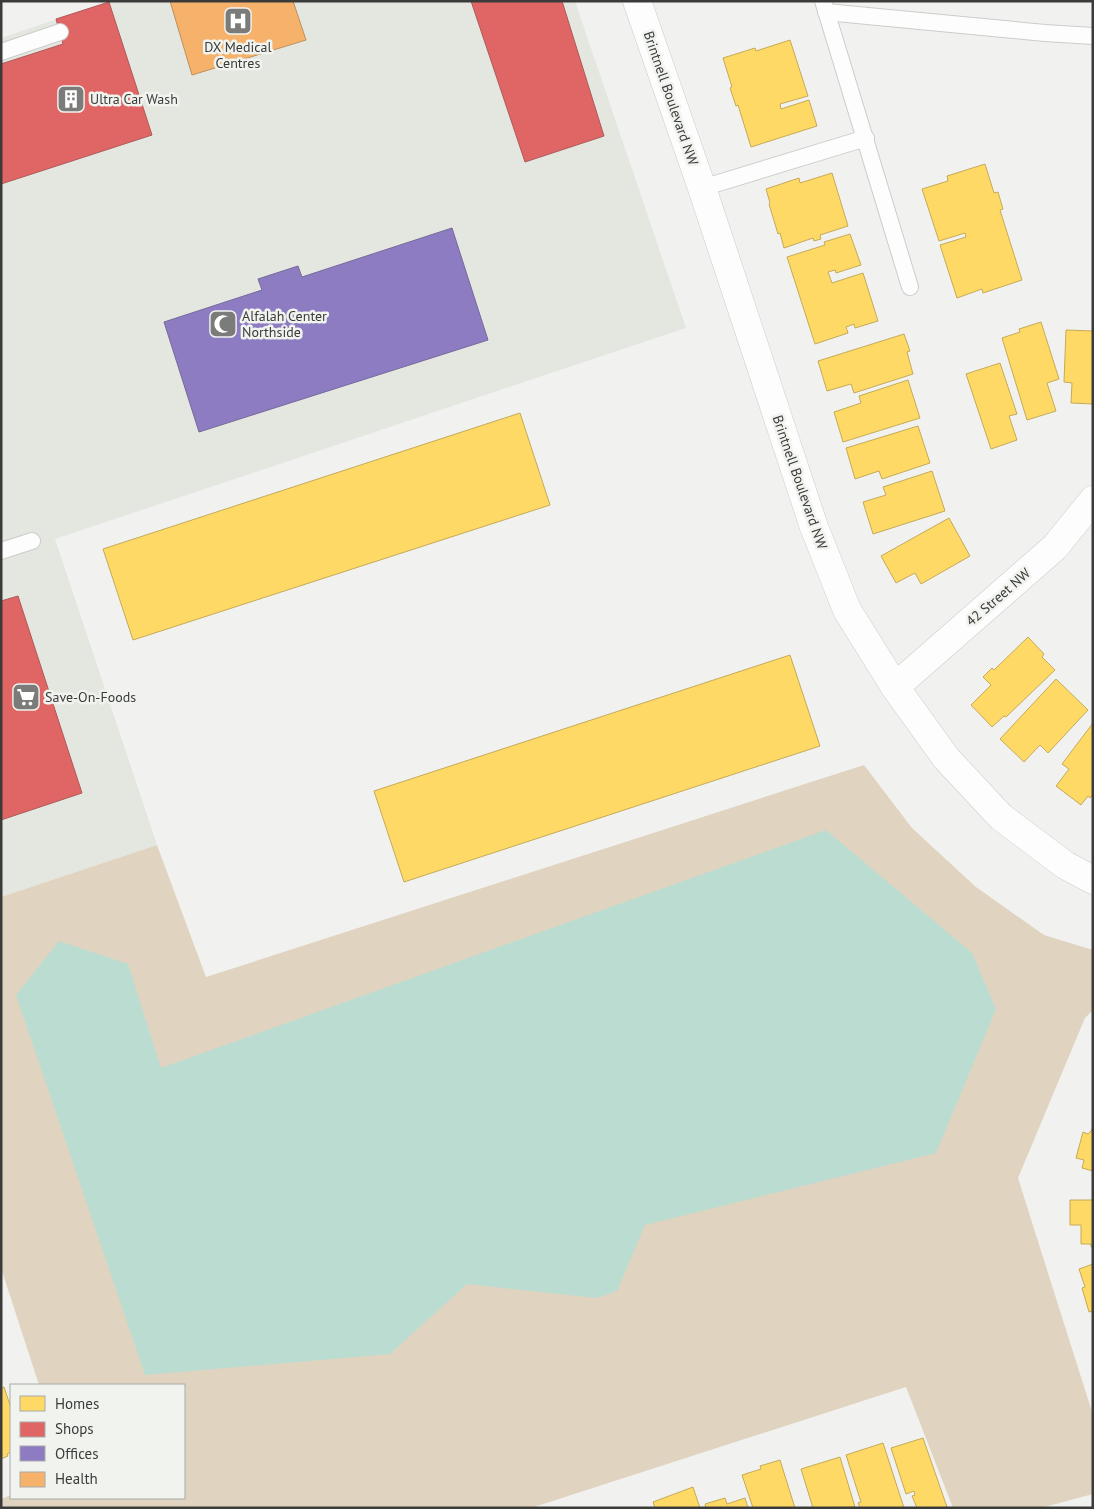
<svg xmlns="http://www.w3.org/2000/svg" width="1094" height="1509" font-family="'PT Sans',sans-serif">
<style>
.built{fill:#e3e7e0}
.green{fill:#e0d4c1}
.water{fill:#badcd1}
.homes{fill:#ffd966;stroke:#c4aa59}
.shops{fill:#e06666;stroke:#ae5959}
.offices{fill:#8e7cc3;stroke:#75699a}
.health{fill:#f6b26b;stroke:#be8f5c}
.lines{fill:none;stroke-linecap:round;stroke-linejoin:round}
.lane-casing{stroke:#cccdcb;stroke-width:18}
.street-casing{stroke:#cccdcb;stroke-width:29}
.secondary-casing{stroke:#cccdcb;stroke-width:29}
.lane{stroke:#fdfdfd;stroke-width:16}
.street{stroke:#fdfdfd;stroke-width:28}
.secondary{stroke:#fdfdfd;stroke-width:28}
.labels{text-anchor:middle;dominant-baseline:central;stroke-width:5;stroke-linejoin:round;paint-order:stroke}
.poi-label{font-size:14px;fill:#3b3c3a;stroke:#f1f3ef;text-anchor:start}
.street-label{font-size:14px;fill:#3b3c3a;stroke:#f1f3ef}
</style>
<rect width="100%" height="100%" fill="#f1f2f0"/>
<path class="built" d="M110 1H575L686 328 55 539 157 845 1 897V38Z"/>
<path class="green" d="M864 765 912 828 976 887 1044 935 1093 950V1010L1085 1018 1018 1178 1093 1415V1494L1041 1508H953L906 1387 531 1508H1V1499L11 1495V1498H184V1385H39L1 1268V897L157 845 206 977Z"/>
<path class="water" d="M826 830 972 953 996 1009 936 1153 645 1225 617 1291 597 1298 467 1284 390 1354 145 1375 16 995 59 941 128 964 161 1068Z"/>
<g class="homes">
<path d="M790 40 808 96 780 104 781 109 809 100 817 126 751 147 738 105 736 106 730 88 732 87 723 58 755 48 756 51Z"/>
<path d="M985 164 994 193 998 192 1003 209 1000 210 1022 280 983 293 982 289 957 298 940 245 966 237 965 233 939 241 922 189 948 181 947 176Z"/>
<path d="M832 173 848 226 820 235 821 239 814 241 813 238 784 248 780 233 778 234 769 204 770 203 766 189 799 178 800 183Z"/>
<path d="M850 234 861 265 836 273 835 270 828 272 832 283 863 273 878 321 855 328 854 324 846 327 848 333 815 344 787 257 825 245 824 242Z"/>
<path d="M1041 322 1059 379 1047 383 1056 411 1027 420 1002 338 1020 332 1019 329Z"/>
<path d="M1066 330 1093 331V404L1071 403 1072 383 1064 382Z"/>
<path d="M904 334 910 351 907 352 913 374 854 393 851 384 827 391 818 361Z"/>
<path d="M1000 363 1017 414 1009 416 1017 440 991 449 966 374Z"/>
<path d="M908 380 920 418 843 442 834 412 861 403 859 396Z"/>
<path d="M520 413 550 505 133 640 103 549Z"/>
<path d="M918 426 930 463 882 479 879 471 855 479 846 448Z"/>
<path d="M932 471 945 511 873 534 863 502 886 495 883 487Z"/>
<path d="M949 518 970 556 921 584 915 573 896 583 881 556Z"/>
<path d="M1028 637 1044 654 1042 657 1055 670 1006 717 1004 716 992 727 971 705 991 685 983 677 992 668 994 670Z"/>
<path d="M790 655 820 746 404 882 374 791Z"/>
<path d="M1056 679 1088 710 1048 753 1040 745 1024 762 1000 739Z"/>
<path d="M1093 723V794L1090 798 1088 796 1081 805 1056 786 1069 769 1062 764Z"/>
<path d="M1093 1127V1171L1082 1168 1084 1160 1076 1158 1083 1132 1088 1134 1091 1131Z"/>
<path d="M1070 1200H1093V1247H1091V1244H1081V1225H1070Z"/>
<path d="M1093 1264V1311L1089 1312 1082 1288 1085 1287 1079 1269Z"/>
<path d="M4 1387 11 1408V1452L7 1454 8 1456 1 1459V1388Z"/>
<path d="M923 1438 947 1507 944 1508H917L912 1496 915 1495 914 1491 906 1494 891 1448Z"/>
<path d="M883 1443 904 1508H860L858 1503 861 1502 846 1455Z"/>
<path d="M840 1457 855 1507 813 1508 801 1469Z"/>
<path d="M780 1460 795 1508H753L742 1475 761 1469 760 1466Z"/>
<path d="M693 1487 700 1508H655L653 1502Z"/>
<path d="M725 1498 727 1504 745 1498 748 1508H706L705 1504Z"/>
</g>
<g class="shops">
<path d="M471 1H562L604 136 525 162Z"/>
<path d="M109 2 152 135 1 184V64L63 44 56 19Z"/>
<path d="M18 596 82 793 1 820V601Z"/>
</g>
<path class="offices" d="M452 228 488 340 199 432 164 322 262 290 258 279 298 266 302 277Z"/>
<path class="health" d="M170 1H293L306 40 192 75Z"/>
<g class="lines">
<defs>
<g id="lane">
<path d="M823 1 910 287"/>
<path d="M826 12 1045 33 1093 36"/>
<path d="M1 52 60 32"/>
<path d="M702 188 866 138"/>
<path d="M1 551 32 541"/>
</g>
<path id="street" d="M895 687 1055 547 1093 500"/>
<path id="secondary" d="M637 1 702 188 814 527 847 610 895 687 946 758 1001 817 1065 865 1093 880"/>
</defs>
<use href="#lane" class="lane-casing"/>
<use href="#street" class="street-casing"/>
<use href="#secondary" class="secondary-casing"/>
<use href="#lane" class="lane"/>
<use href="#street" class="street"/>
<use href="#secondary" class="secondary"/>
</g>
<defs>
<symbol id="hospital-square" viewBox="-11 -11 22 22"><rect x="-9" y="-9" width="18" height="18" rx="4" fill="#7b7c7a" stroke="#f1f3ef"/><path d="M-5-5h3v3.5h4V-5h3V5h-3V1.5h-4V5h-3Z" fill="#fff"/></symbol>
<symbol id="building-square" viewBox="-11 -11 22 22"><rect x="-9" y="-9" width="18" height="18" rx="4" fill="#7b7c7a" stroke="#f1f3ef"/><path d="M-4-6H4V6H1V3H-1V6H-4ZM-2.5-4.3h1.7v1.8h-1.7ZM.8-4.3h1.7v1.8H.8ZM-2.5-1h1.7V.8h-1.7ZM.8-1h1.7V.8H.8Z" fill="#fff"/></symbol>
<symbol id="mosque-square" viewBox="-11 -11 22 22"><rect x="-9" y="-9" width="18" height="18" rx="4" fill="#7b7c7a" stroke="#f1f3ef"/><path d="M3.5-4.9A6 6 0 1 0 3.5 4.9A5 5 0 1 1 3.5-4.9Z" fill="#fff"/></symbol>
<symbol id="supermarket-square" viewBox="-11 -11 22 22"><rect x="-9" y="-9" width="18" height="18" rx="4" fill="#7b7c7a" stroke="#f1f3ef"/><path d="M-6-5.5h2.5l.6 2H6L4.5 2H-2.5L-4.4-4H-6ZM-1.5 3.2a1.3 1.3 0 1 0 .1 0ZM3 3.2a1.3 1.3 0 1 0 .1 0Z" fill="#fff"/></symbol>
</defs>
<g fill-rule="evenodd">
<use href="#hospital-square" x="222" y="5" width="32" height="32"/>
<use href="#building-square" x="55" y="83" width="32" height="32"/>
<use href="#mosque-square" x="207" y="308" width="32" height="32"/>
<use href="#supermarket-square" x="10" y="681" width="32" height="32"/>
</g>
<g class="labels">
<g class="poi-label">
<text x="238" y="47" text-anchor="middle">DX Medical<tspan x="238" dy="16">Centres</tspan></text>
<text x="90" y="99">Ultra Car Wash</text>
<text x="242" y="316">Alfalah Center<tspan x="242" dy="16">Northside</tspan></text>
<text x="45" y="697">Save-On-Foods</text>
</g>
<g class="street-label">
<text transform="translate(671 98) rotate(71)">Brintnell Boulevard NW</text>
<text transform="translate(800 482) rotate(71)">Brintnell Boulevard NW</text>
<text transform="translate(998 597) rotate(-41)">42 Street NW</text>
</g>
</g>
<rect width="1094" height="1509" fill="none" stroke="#3b3c3a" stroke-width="5"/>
<rect x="10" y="1384" width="175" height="115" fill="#f1f3ef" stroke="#a8aaa7"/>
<rect x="20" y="1396" width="25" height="15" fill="#ffd966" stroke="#a8aaa7"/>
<text x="55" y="1409" font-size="15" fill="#3b3c3a">Homes</text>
<rect x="20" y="1422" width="25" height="15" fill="#e06666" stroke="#a8aaa7"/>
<text x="55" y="1434" font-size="15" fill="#3b3c3a">Shops</text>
<rect x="20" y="1446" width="25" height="15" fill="#8e7cc3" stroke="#a8aaa7"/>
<text x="55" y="1459" font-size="15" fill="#3b3c3a">Offices</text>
<rect x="20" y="1472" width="25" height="15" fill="#f6b26b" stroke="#a8aaa7"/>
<text x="55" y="1484" font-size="15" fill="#3b3c3a">Health</text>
</svg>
